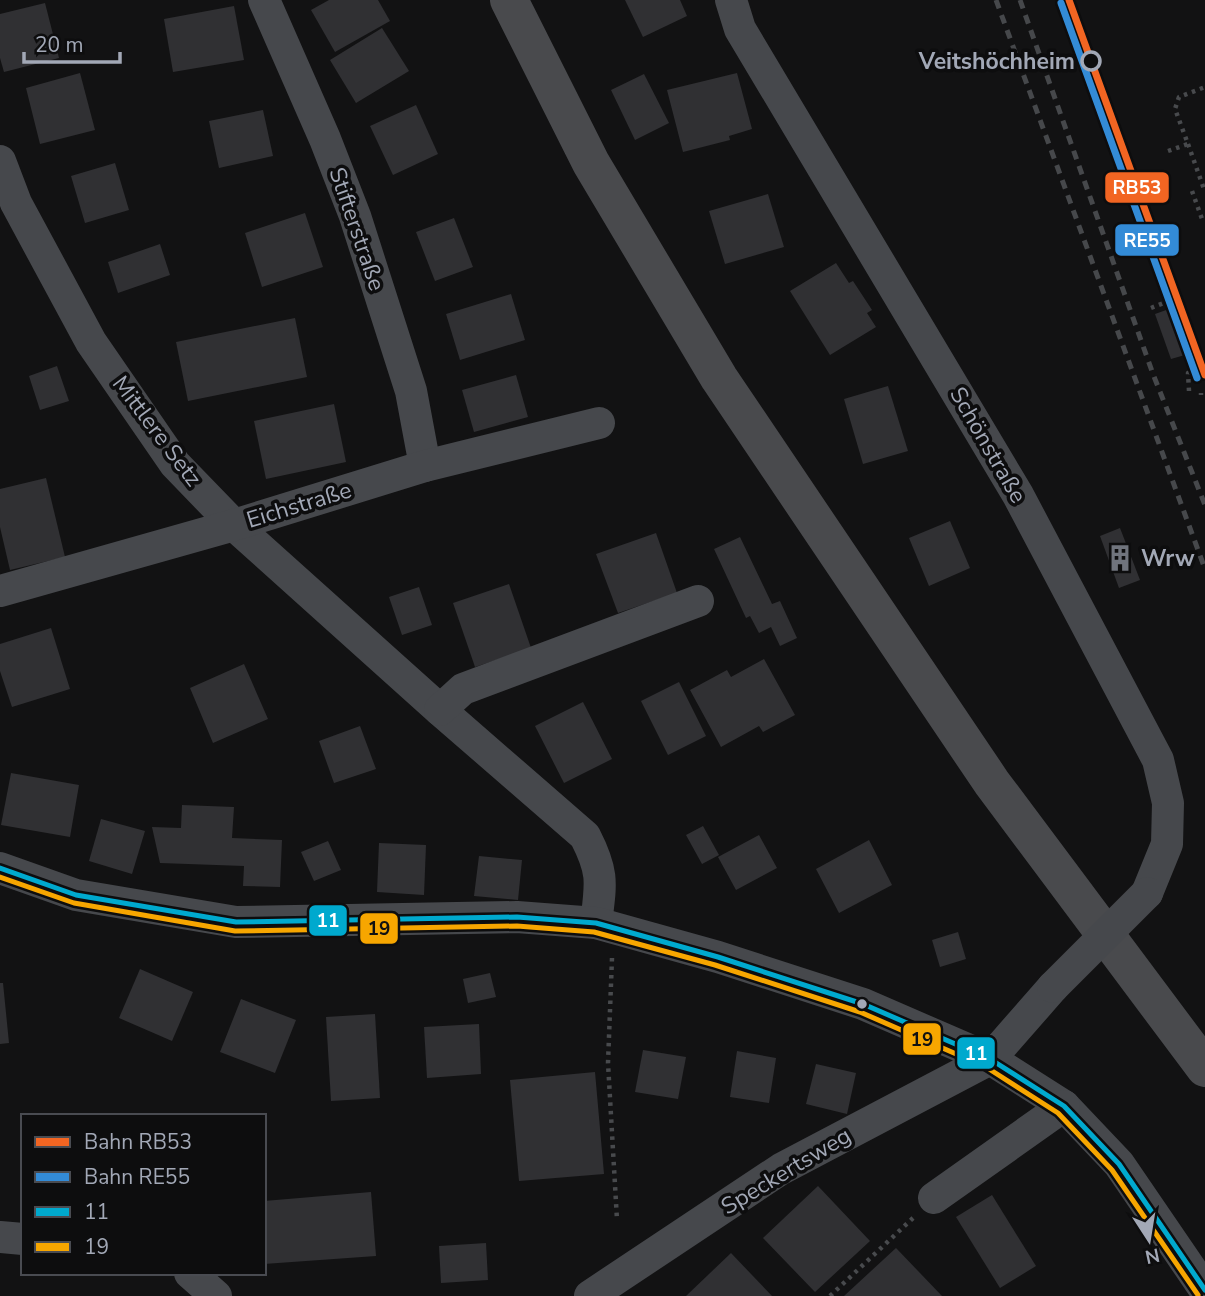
<svg xmlns="http://www.w3.org/2000/svg" width="1205" height="1296" font-family="'Nunito Sans',sans-serif">
<style>
.building{fill:#303033}
.lines{fill:none;stroke-linecap:round;stroke-linejoin:round}
.path{stroke:#484a4d;stroke-width:4.5;stroke-dasharray:3.5 5;stroke-linecap:butt}
.minor{stroke:#46484c;stroke-width:32}
.major{stroke:#494a4d;stroke-width:38}
.rail{stroke:#46484b;stroke-width:5;stroke-dasharray:9 7;stroke-linecap:butt}
.minor-bridge{stroke:#46484c;stroke-width:32}
.bus-1-casing{stroke:#0d0d0e;stroke-width:10}
.bus-2-casing{stroke:#0d0d0e;stroke-width:10}
.bus-1{stroke:#00a9ce;stroke-width:5}
.bus-2{stroke:#f7a600;stroke-width:5}
.rail-1-casing{stroke:#0d0d0e;stroke-width:12}
.rail-2-casing{stroke:#0d0d0e;stroke-width:12}
.rail-1{stroke:#f26522;stroke-width:7}
.rail-2{stroke:#338bd7;stroke-width:7}
.stop-dot{fill:#0d0d0e;stroke:#a2a8b6;stroke-width:3.5}
.bus-dot{fill:#a2a8b6;stroke:#0d0d0e;stroke-width:2.5}
.labels{text-anchor:middle;dominant-baseline:central;stroke-width:7;stroke-linejoin:round;paint-order:stroke}
.stop-label{font-size:23px;font-weight:bold;fill:#a2a8b6;stroke:#0d0d0e;text-anchor:end}
.street-label{font-size:23px;fill:#a2a8b6;stroke:#0d0d0e}
.poi-label{font-size:23px;font-weight:bold;fill:#a2a8b6;stroke:#0d0d0e;text-anchor:start}
.line-badge{stroke:#0d0d0e;stroke-width:2.5}
.badge-label{font-size:19px;text-anchor:middle;font-weight:bold;fill:#fff}
.pale-badge-label{font-size:19px;text-anchor:middle;font-weight:bold;fill:#111}
</style>
<rect width="100%" height="100%" fill="#121213"/>
<g class="building">
<path d="M329 0H378L390 21 335 52 311 10Z"/>
<path d="M625 0H680L687 16 643 37Z"/>
<path d="M45 3 59 58 4 72 0 58V14Z"/>
<path d="M234 6 244 60 173 72 164 19Z"/>
<path d="M382 28 409 71 356 103 330 60Z"/>
<path d="M80 73 95 130 40 144 26 88Z"/>
<path d="M737 73 752 129 729 136 730 140 683 152 667 90Z"/>
<path d="M644 74 669 123 635 140 611 90Z"/>
<path d="M416 105 438 154 393 175 370 126Z"/>
<path d="M263 110 273 156 219 168 209 121Z"/>
<path d="M115 163 129 210 85 223 71 176Z"/>
<path d="M768 194 784 247 725 264 709 211Z"/>
<path d="M305 213 323 267 262 287 245 233Z"/>
<path d="M454 218 473 267 435 281 416 232Z"/>
<path d="M160 244 170 275 118 293 108 262Z"/>
<path d="M836 263 849 283 853 281 872 310 867 313 876 327 830 355 790 291Z"/>
<path d="M511 294 525 340 460 360 446 314Z"/>
<path d="M1169 309 1185 355 1171 359 1155 314Z"/>
<path d="M295 318 307 377 188 401 176 342Z"/>
<path d="M57 366 69 401 40 410 29 376Z"/>
<path d="M516 375 528 417 474 432 462 390Z"/>
<path d="M888 386 908 451 863 464 844 399Z"/>
<path d="M334 404 346 462 266 479 254 421Z"/>
<path d="M46 478 65 557 10 570 0 527V489Z"/>
<path d="M950 521 970 568 929 586 909 538Z"/>
<path d="M1120 528 1140 580 1119 588 1100 536Z"/>
<path d="M656 533 677 593 618 613 596 554Z"/>
<path d="M740 537 772 604 780 601 797 638 780 646 771 627 759 633 750 616 746 618 714 549Z"/>
<path d="M509 584 531 648 475 667 453 603Z"/>
<path d="M419 587 432 625 402 635 389 597Z"/>
<path d="M51 628 70 689 12 707 0 671V644Z"/>
<path d="M764 659 795 715 763 732 759 726 721 747 690 690 727 670 731 677Z"/>
<path d="M244 664 268 719 213 743 190 688Z"/>
<path d="M679 682 706 736 668 755 641 701Z"/>
<path d="M583 702 612 759 564 783 535 726Z"/>
<path d="M360 726 376 769 334 783 319 741Z"/>
<path d="M11 773 79 785 70 837 1 825Z"/>
<path d="M182 805 234 807 232 838 282 840 280 887 243 886 244 866 160 863 152 827 181 828Z"/>
<path d="M101 819 145 831 132 874 89 861Z"/>
<path d="M703 826 719 855 702 864 686 835Z"/>
<path d="M759 835 777 868 736 890 718 857Z"/>
<path d="M869 840 892 885 839 913 816 869Z"/>
<path d="M328 841 341 870 314 881 301 852Z"/>
<path d="M379 843 426 845 424 895 377 892Z"/>
<path d="M479 856 522 860 518 900 474 896Z"/>
<path d="M958 932 966 959 940 967 932 940Z"/>
<path d="M140 969 193 992 172 1041 119 1018Z"/>
<path d="M490 973 496 997 468 1003 463 979Z"/>
<path d="M0 983H3L9 1043 0 1044Z"/>
<path d="M241 999 296 1020 275 1073 220 1052Z"/>
<path d="M375 1014 380 1098 331 1101 326 1017Z"/>
<path d="M479 1024 481 1074 427 1078 424 1027Z"/>
<path d="M643 1050 686 1057 678 1099 635 1092Z"/>
<path d="M737 1051 776 1058 769 1103 730 1097Z"/>
<path d="M816 1064 856 1073 847 1114 806 1104Z"/>
<path d="M595 1072 604 1174 519 1181 510 1080Z"/>
<path d="M818 1186 870 1241 815 1292 763 1238Z"/>
<path d="M371 1192 376 1256 264 1264V1201Z"/>
<path d="M992 1195 1036 1266 1000 1288 956 1217Z"/>
<path d="M486 1243 488 1280 441 1283 439 1246Z"/>
<path d="M896 1248 942 1296H844Z"/>
<path d="M731 1253 772 1296H686Z"/>
</g>
<g class="lines">
<g class="path">
<path d="M1188 144 1205 192"/>
<path d="M1168 151 1188 144 1175 109 1179 97 1205 87"/>
<path d="M1192 191 1202 219 1205 218"/>
<path d="M1151 308 1171 300"/>
<path d="M1189 391 1188 373 1196 369"/>
<path d="M1201 393V395"/>
<path d="M612 958 608 1063 617 1220"/>
<path d="M830 1296 913 1218"/>
</g>
<g class="minor">
<path d="M264 0 325 139 355 216 411 391 425 466"/>
<path d="M731 0 740 29 1018 495 1158 760 1168 803 1167 844 1147 893"/>
<path d="M0 161 16 203 91 342 175 464 234 525 440 710 585 836C604 873 601 883 596 923"/>
<path d="M0 591 234 525 425 466 599 423"/>
<path d="M440 710 463 689 698 601"/>
<path d="M0 868 76 895 236 922 517 917 596 923 718 957 863 1004 990 1059 1064 1106 1119 1164 1205 1290"/>
<path d="M934 1198 1064 1106"/>
<path d="M0 1237 23 1239"/>
<path d="M190 1273 216 1296"/>
<path d="M590 1296 781 1169 990 1059 1053 987"/>
</g>
<path class="major" d="M509 0 591 163 719 378 992 783 1205 1068"/>
<g class="rail">
<path d="M996 0 1205 569"/>
<path d="M1020 0 1153 374 1205 505"/>
</g>
<path class="minor-bridge" d="M1053 987 1147 893"/>
<defs>
<path id="bus-1" d="M0 868 76 895 236 922 517 917 596 923 718 957 863 1004 990 1059 1064 1106 1119 1164 1205 1290"/>
<path id="bus-2" d="M0 877 74 903 235 931 517 926 594 932 715 965 860 1012 986 1067 1058 1113 1112 1170 1198 1295"/>
</defs>
<use href="#bus-1" class="bus-1-casing"/>
<use href="#bus-2" class="bus-2-casing"/>
<use href="#bus-1" class="bus-1"/>
<use href="#bus-2" class="bus-2"/>
<defs>
<path id="rail-1" d="M1069 0 1205 375"/>
<path id="rail-2" d="M1061 3 1197 378"/>
</defs>
<use href="#rail-1" class="rail-1-casing"/>
<use href="#rail-2" class="rail-2-casing"/>
<use href="#rail-1" class="rail-1"/>
<use href="#rail-2" class="rail-2"/>
</g>
<defs>
<symbol id="building-bare" viewBox="-9 -9 18 18"><path d="M-4-6H4V6H1V3H-1V6H-4ZM-2.5-4.3h1.7v1.8h-1.7ZM.8-4.3h1.7v1.8H.8ZM-2.5-1h1.7V.8h-1.7ZM.8-1h1.7V.8H.8Z" fill="#70747d" stroke="#0d0d0e" stroke-width="2.5" paint-order="stroke"/></symbol>
</defs>
<g fill-rule="evenodd">
<use href="#building-bare" x="1101" y="539" width="38" height="38"/>
</g>
<circle class="stop-dot" cx="1091" cy="61" r="9"/>
<circle class="bus-dot" cx="862" cy="1004" r="6"/>
<g class="labels">
<g class="stop-label">
<text x="1075" y="61">Veitshöchheim</text>
</g>
<g class="street-label">
<text transform="translate(357 229) rotate(71)">Stifterstraße</text>
<text transform="translate(157 431) rotate(53)">Mittlere Setz</text>
<text transform="translate(988 445) rotate(60)">Schönstraße</text>
<text transform="translate(299 505) rotate(-17)">Eichstraße</text>
<text transform="translate(786 1171) rotate(-31)">Speckertsweg</text>
</g>
<g class="poi-label">
<text x="1141" y="558">Wrw</text>
</g>
</g>
<g class="line-badge">
<rect x="1104" y="171" width="66" height="33" rx="7" fill="#f26522"/>
<rect x="1114" y="223" width="66" height="34" rx="7" fill="#338bd7"/>
<rect x="308" y="904" width="40" height="33" rx="7" fill="#00a9ce"/>
<rect x="359" y="912" width="40" height="33" rx="7" fill="#f7a600"/>
<rect x="902" y="1022" width="40" height="34" rx="7" fill="#f7a600"/>
<rect x="956" y="1036" width="40" height="34" rx="7" fill="#00a9ce"/>
</g>
<g class="badge-label">
<text x="1137" y="194">RB53</text>
<text x="1147" y="247">RE55</text>
<text x="328" y="927">11</text>
<text x="976" y="1060">11</text>
</g>
<g class="pale-badge-label">
<text x="379" y="935">19</text>
<text x="922" y="1046">19</text>
</g>
<rect x="21" y="1114" width="245" height="161" fill="#0d0d0e" stroke="#494b51" stroke-width="2"/>
<rect x="35" y="1137" width="35" height="10" fill="#f26522" stroke="#494b51" stroke-width="2"/>
<text x="84" y="1149" font-size="21" fill="#a2a8b6">Bahn RB53</text>
<rect x="35" y="1172" width="35" height="10" fill="#338bd7" stroke="#494b51" stroke-width="2"/>
<text x="84" y="1184" font-size="21" fill="#a2a8b6">Bahn RE55</text>
<rect x="35" y="1207" width="35" height="10" fill="#00a9ce" stroke="#494b51" stroke-width="2"/>
<text x="84" y="1219" font-size="21" fill="#a2a8b6">11</text>
<rect x="35" y="1242" width="35" height="10" fill="#f7a600" stroke="#494b51" stroke-width="2"/>
<text x="84" y="1254" font-size="21" fill="#a2a8b6">19</text>
<g transform="translate(1149 1240) rotate(168)" stroke="#0d0d0e" stroke-width="5" paint-order="stroke">
<path d="M0-5L12 26L0 18L-12 26Z" fill="#a2a8b6"/>
<text y="-10" font-size="19" font-weight="bold" text-anchor="middle" fill="#a2a8b6">N</text>
</g>
<path d="M24 52v10h96v-10" fill="none" stroke="#a2a8b6" stroke-width="3.5"/>
<text x="35" y="52" font-size="21" fill="#a2a8b6" stroke="#0d0d0e" stroke-width="5" paint-order="stroke">20 m</text>
</svg>
